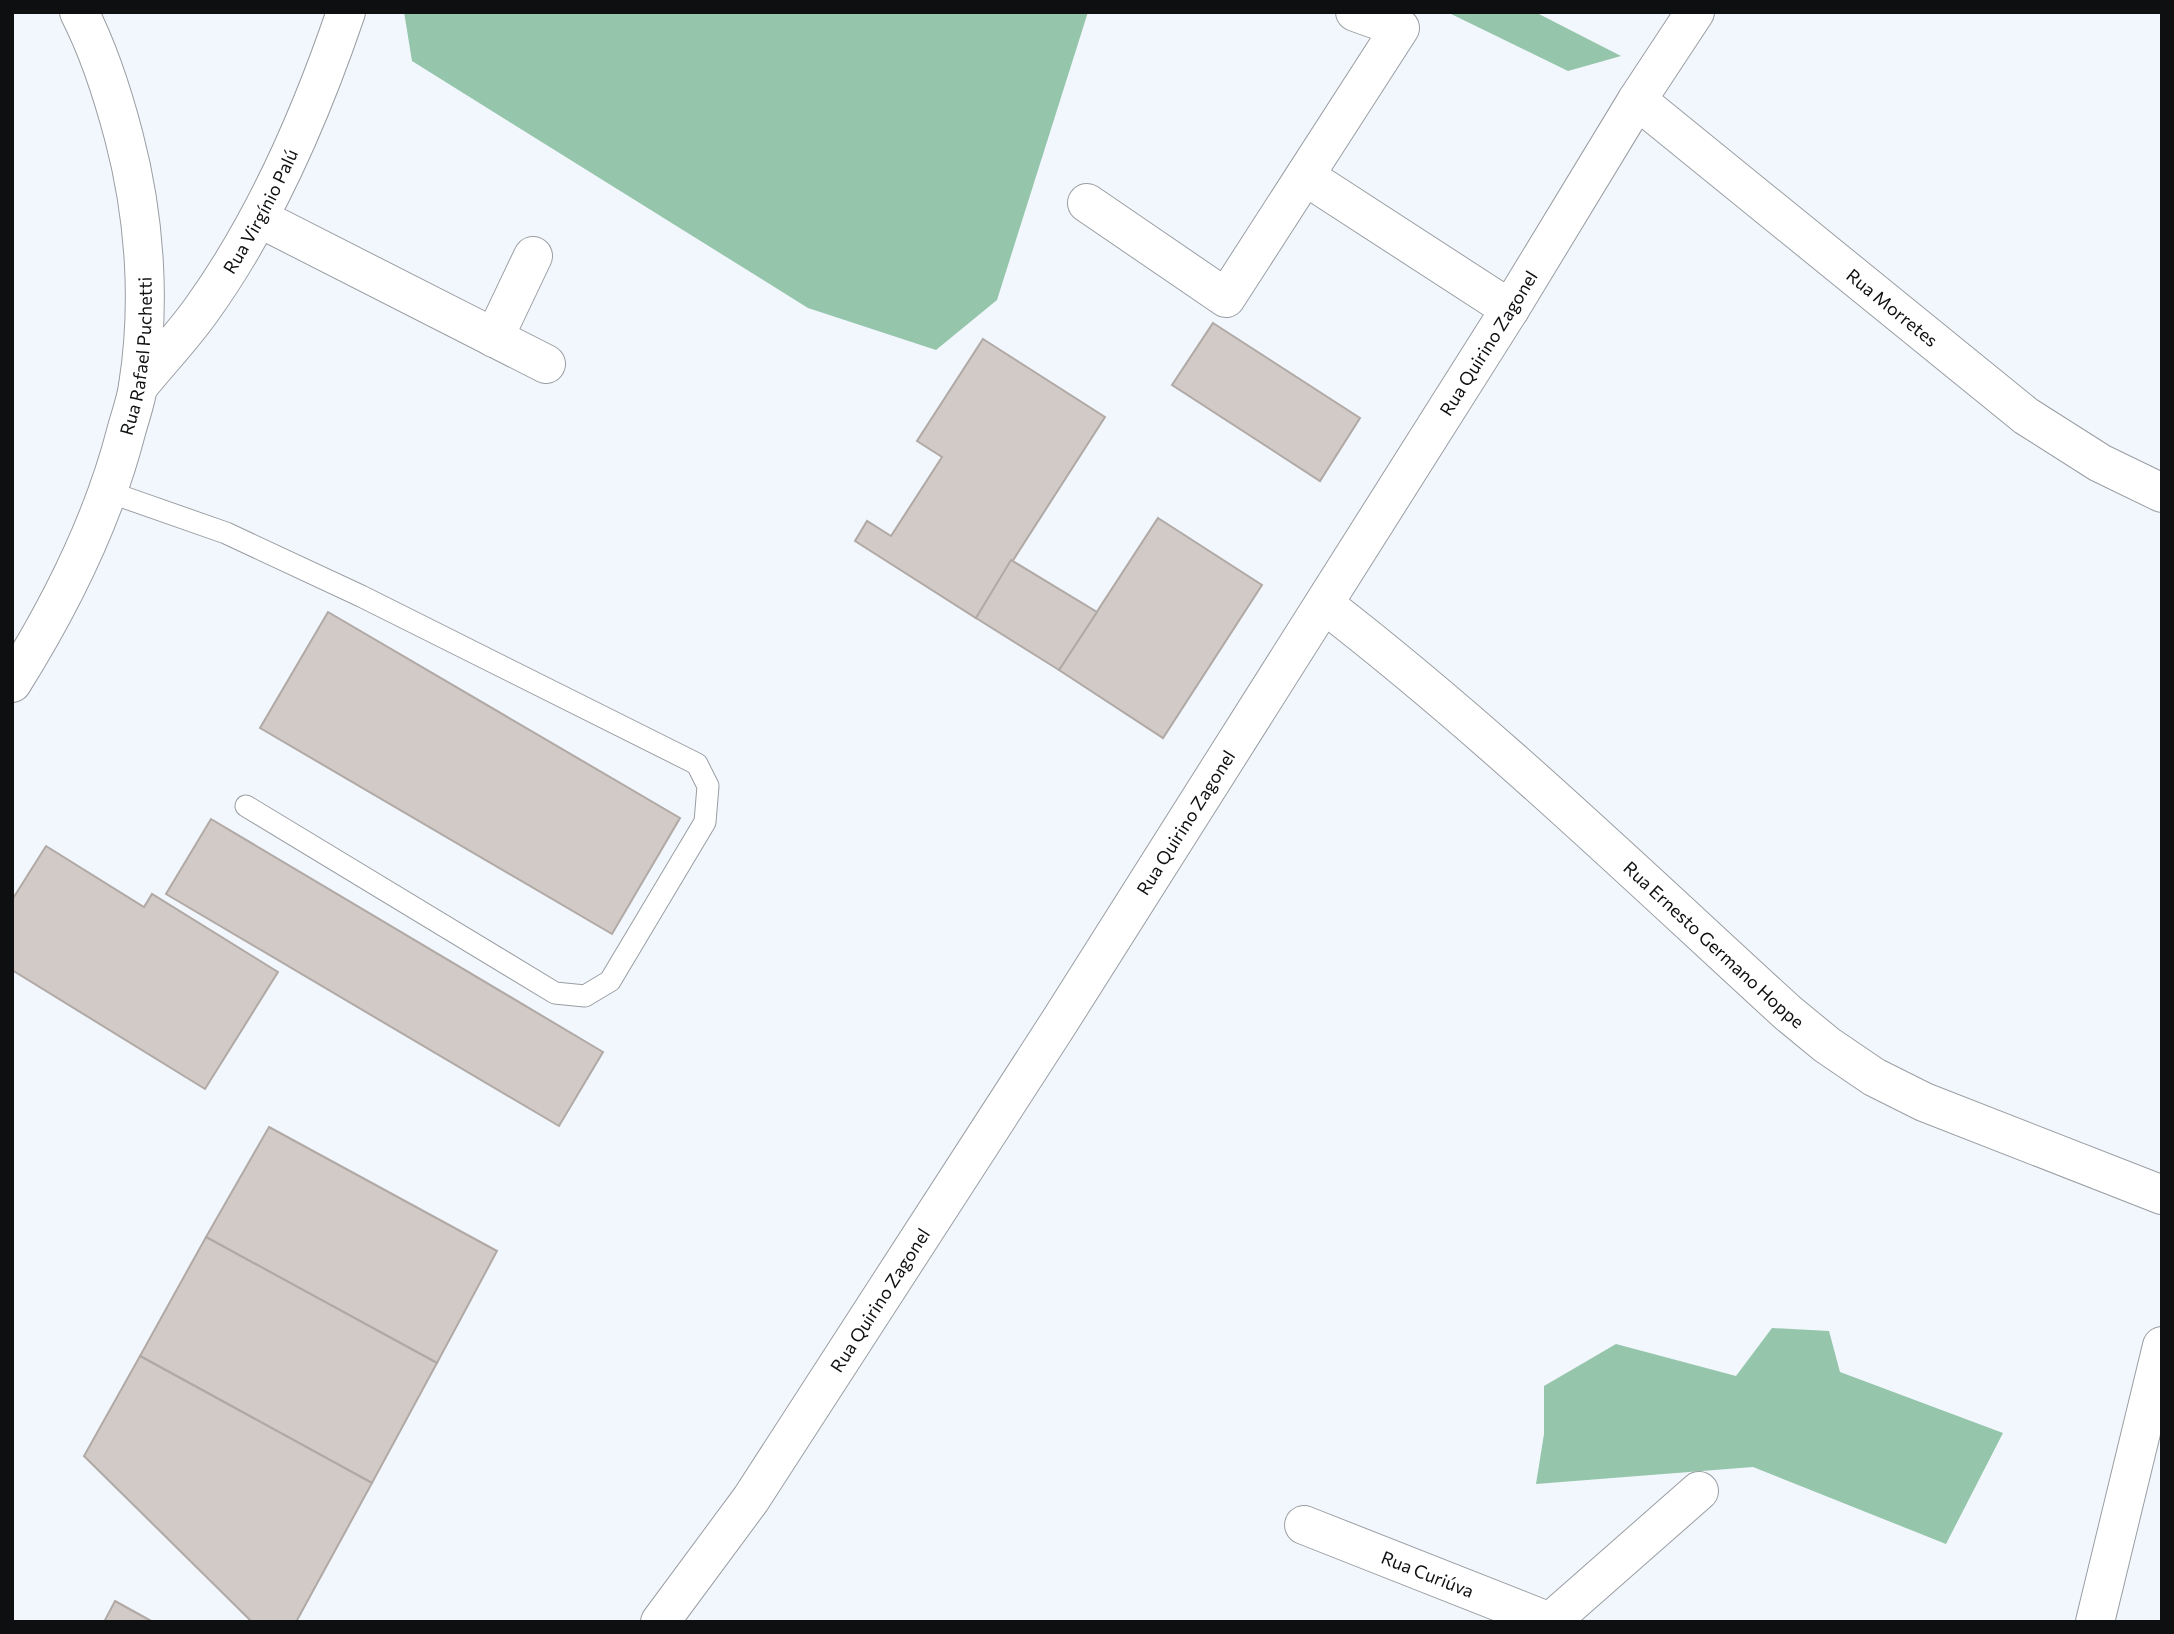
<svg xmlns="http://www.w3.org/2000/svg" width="2174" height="1634" font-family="Commissioner,sans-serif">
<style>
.forest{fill:#95c5aa}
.building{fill:#d1cac6;stroke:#b0a9a5;stroke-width:2}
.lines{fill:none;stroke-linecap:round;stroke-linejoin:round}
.service-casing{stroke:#999ea3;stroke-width:23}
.minor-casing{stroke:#999ea3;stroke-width:40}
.tertiary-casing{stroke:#999ea3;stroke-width:40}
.service{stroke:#fff;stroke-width:21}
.minor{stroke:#fff;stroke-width:38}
.tertiary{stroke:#fff;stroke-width:38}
.labels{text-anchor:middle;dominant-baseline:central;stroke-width:7;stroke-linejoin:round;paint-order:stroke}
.street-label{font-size:18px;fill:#0e0f11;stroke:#f2f7fd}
</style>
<rect width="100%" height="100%" fill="#f2f7fd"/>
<g class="forest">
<path d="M404 12H1088L997 300 936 350 808 308 412 61Z"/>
<path d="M1447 12H1535L1621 56 1568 71Z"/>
<path d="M1772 1328 1829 1331 1840 1372 2003 1433 1946 1544 1753 1467 1536 1484 1544 1434V1386L1616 1344 1736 1376Z"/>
</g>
<g class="building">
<path d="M1213 323 1360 418 1320 481 1172 385Z"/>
<path d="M983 339 1105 417 976 618 855 541 867 521 891 536 942 457 917 441Z"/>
<path d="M1158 518 1262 585 1163 738 1059 670Z"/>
<path d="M1011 560 1097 612 1059 670 976 618Z"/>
<path d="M328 612 680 818 612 934 260 728Z"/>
<path d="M211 819 603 1052 559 1126 166 894Z"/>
<path d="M46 846 144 907 152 894 278 972 205 1089 12 970V900Z"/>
<path d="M269 1127 497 1251 437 1363 206 1237Z"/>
<path d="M206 1237 437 1363 372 1483 140 1356Z"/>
<path d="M140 1356 372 1483 296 1622H252L84 1456Z"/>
<path d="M115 1601 153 1622H104Z"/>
</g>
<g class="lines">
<defs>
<path id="service" d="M109 492 226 533 361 596 697 764 708 786 705 822 610 981 585 996 555 993 246 806"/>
<g id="minor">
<path id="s1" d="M1637 100 2026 416 2100 463 2162 493"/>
<path d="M1305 176 1510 309"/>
<path d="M1087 203 1226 298 1400 28 1355 12"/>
<path d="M259 218 546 364"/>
<path d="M494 338 533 256"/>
<path id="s2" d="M138 387C159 361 183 336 202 309 266 220 311 115 346 12"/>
<path id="s3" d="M1324 604C1487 730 1636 874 1788 1013L1827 1045 1874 1077 1924 1102 2162 1195"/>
<path id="s4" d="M1304 1525 1550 1622"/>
<path d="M1550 1622 1699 1491"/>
<path d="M2095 1622 2162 1346"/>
</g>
<g id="tertiary">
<path id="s5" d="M12 683C61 605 103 521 126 432 130 417 136 401 138 386 151 304 145 217 124 137 113 95 99 51 79 12"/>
<path id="s6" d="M660 1622 751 1499 1058 1024 1510 309 1637 100 1695 12"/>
</g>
</defs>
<use href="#service" class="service-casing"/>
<use href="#minor" class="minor-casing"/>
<use href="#tertiary" class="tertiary-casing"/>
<use href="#service" class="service"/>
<use href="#minor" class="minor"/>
<use href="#tertiary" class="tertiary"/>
</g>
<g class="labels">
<g class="street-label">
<text stroke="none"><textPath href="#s2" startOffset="215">Rua Virgínio Palú</textPath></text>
<text stroke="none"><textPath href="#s1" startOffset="329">Rua Morretes</textPath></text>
<text stroke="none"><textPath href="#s6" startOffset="1524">Rua Quirino Zagonel</textPath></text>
<text stroke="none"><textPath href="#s5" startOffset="354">Rua Rafael Puchetti</textPath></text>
<text stroke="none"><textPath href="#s6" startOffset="957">Rua Quirino Zagonel</textPath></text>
<text stroke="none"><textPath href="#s3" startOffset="518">Rua Ernesto Germano Hoppe</textPath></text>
<text stroke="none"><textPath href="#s6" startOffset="390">Rua Quirino Zagonel</textPath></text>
<text stroke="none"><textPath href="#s4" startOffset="133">Rua Curiúva</textPath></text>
</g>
</g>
<rect width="2174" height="1634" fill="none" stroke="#0e0f11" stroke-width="28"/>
</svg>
